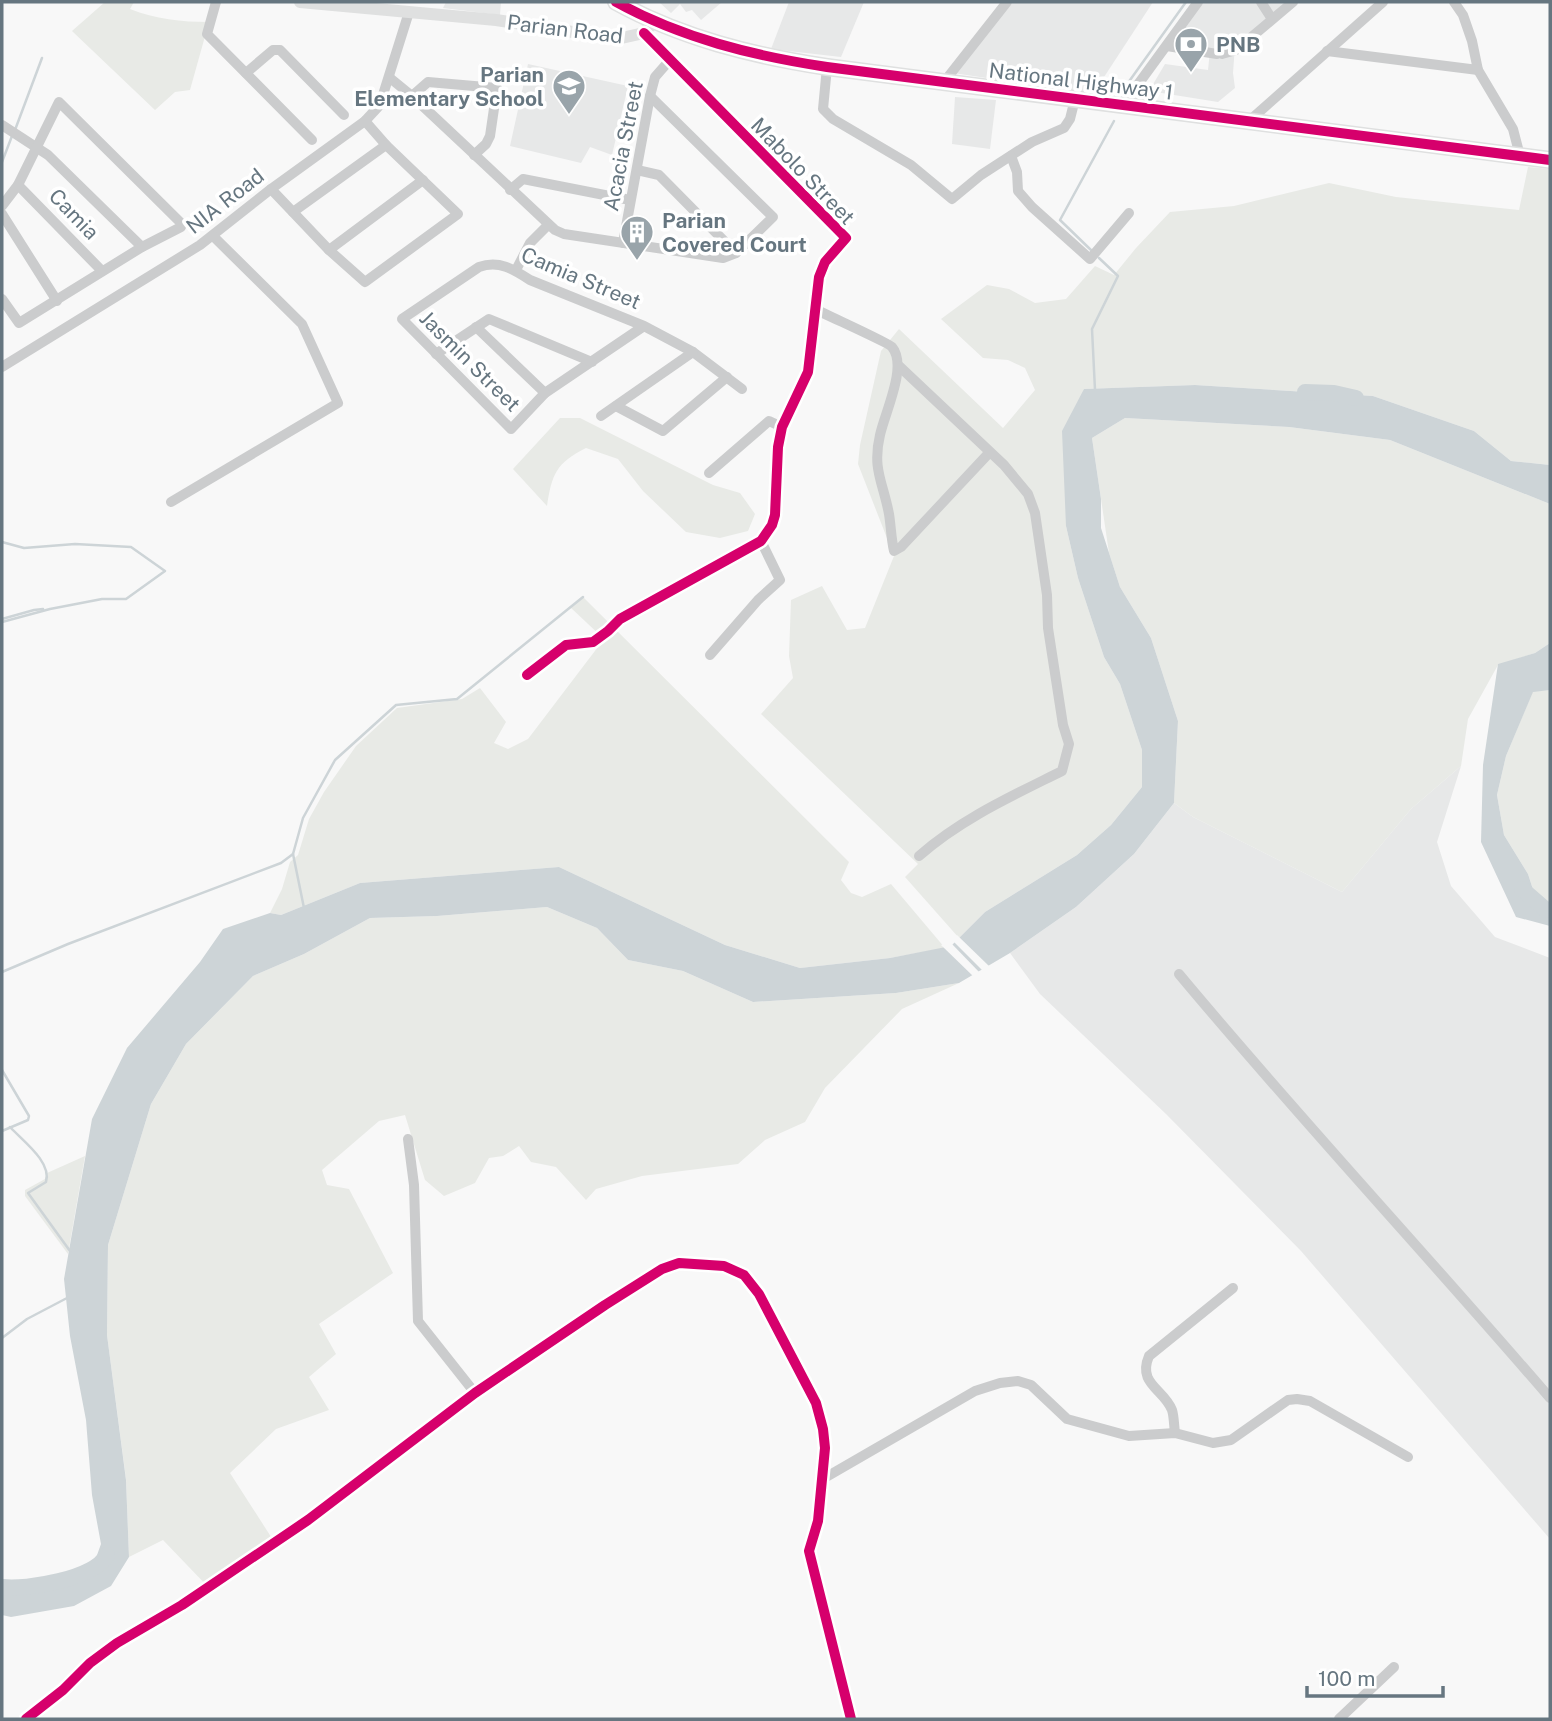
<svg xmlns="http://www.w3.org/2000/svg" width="1552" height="1721" font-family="'Public Sans',sans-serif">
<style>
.built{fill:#e7e8e8}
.green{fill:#e8eae6}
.water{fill:#cdd4d7}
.pier{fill:#f8f8f8}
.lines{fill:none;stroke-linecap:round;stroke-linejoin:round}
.stream{stroke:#cdd4d7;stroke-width:2.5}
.river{stroke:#cdd4d7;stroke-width:16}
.street{stroke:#cbcccd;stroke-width:10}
.secondary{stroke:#dfe0e0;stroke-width:12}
.highway{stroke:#dfe0e0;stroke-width:18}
.cycleway-casing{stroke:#fff;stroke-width:15}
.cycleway{stroke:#d6006c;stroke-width:10}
.labels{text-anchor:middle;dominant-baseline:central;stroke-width:7;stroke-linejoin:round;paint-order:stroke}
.street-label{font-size:21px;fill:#667680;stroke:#fff}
.poi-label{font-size:21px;font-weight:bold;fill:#667680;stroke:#fff;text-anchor:start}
</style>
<rect width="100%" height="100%" fill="#f8f8f8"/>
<g class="built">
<path d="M446 2H501L500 15 443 8Z"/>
<path d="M659 2H722L701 20 692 10 686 12 680 4 671 13Z"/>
<path d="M789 2H864L841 57 771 49Z"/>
<path d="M1013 2H1153L1093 94 953 73Z"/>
<path d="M1201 2H1287L1235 46 1233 73 1235 88 1218 102 1149 91 1165 64 1208 70 1210 51 1172 43Z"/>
<path d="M528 64 628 86 612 155 590 147 581 163 510 146Z"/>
<path d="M955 97 996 100 990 149 952 144Z"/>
<path d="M1461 766 1437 842 1451 886 1495 937 1550 958V1539L1301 1251 1166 1114 1040 994 1010 953 1076 907 1134 854 1174 803 1193 817 1342 892 1411 809Z"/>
</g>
<g class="green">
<path d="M105 2H134L130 9C155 19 182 22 209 22L190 90 175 92 155 110 72 31Z"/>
<path d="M1528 167 1550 169V465L1511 461 1474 431 1373 396 1195 385 1084 389 1066 484V526L1078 578 1104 657 1120 684 1142 750V787L1111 825 1077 855 985 912 959 938 905 877 918 864 761 714 793 678 789 656 791 600 822 586 847 630 865 628 894 556 858 464 860 445 881 351 899 329 1003 428 1035 390 1025 368 1008 360 983 358 941 319 987 285 1009 289 1035 303 1066 299 1095 266 1114 275 1136 248 1170 212 1234 206 1329 183 1396 197 1519 210Z"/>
<path d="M560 418H580L713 485 740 493 755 514 748 531 720 538 686 532 643 491 618 459 586 448C556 463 552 474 547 506L513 469Z"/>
<path d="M1125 418 1289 427 1390 440 1550 504V643L1535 653 1498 665 1468 719 1461 766 1411 809 1342 892 1193 817 1174 803 1178 721 1151 638 1120 587 1109 553 1092 438Z"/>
<path d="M583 597 849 862 841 880 851 893 862 897 891 884 945 948 890 958 800 968 725 945 559 867 360 883 281 915 270 913 282 889 290 862 298 855 309 819 324 792 356 746 397 708 462 699 480 688 506 722 494 743 508 749 528 739 604 639 570 607Z"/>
<path d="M1550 690V912L1539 908 1528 874 1504 835 1497 795 1506 756 1533 691Z"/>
<path d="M547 907 597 928 628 960 683 971 753 1002 896 993 959 983 902 1009 825 1088 805 1122 765 1140 738 1164 642 1176 596 1189 586 1200 556 1167 531 1162 519 1146 503 1156 489 1158 475 1183 444 1196 425 1180 405 1115 379 1121 322 1170 327 1185 349 1189 393 1273 319 1324 336 1354 309 1377 329 1410 276 1429 230 1473 275 1543 210 1589 163 1540 129 1557 126 1479 107 1335 108 1245 151 1104 186 1044 253 976 304 954 370 918 437 916Z"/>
<path d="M85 1156 68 1254 25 1196V1190L45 1179 47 1173Z"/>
</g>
<g class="water">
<path d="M1195 385 1373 396 1474 431 1511 461 1550 465V504L1390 440 1289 427 1125 418 1092 438 1101 499V528L1120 587 1151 638 1178 721 1174 803 1134 854 1076 907 1010 953 959 983 896 993 753 1002 683 971 628 960 597 928 547 907 437 916 370 918 304 954 253 976 186 1044 151 1104 108 1245 107 1335 126 1480 129 1557 111 1586 74 1606 11 1617 2 1615V1583C41 1591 58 1588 92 1569L101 1544 92 1495 86 1420 70 1336 64 1279 92 1119 127 1048 200 962 223 929 270 913 281 915 360 883 559 867 725 945 800 968 890 958 951 946 985 912 1077 855 1111 825 1142 787V750L1120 684 1104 657 1078 578 1066 526 1062 431 1084 389Z"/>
<path d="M1550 643V690L1533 692 1506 756 1497 795 1504 835 1528 874 1539 908 1550 912V926L1516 917 1481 842 1483 765 1498 664 1535 653Z"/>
</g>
<g class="pier">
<path d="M957 935 989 966 984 972 952 940Z"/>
<path d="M950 942 981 974 975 978 941 945Z"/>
</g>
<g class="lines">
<g class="stream">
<path d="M1120 94 1186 2"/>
<path d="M15 130 42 58"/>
<path d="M2 162 12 136"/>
<path d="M1092 251 1060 220 1114 121"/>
<path d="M1095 390 1092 329 1118 276 1099 258"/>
<path d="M2 542 24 548 75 544 131 547 165 571 126 599H102L50 609 2 622"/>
<path d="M2 619 34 610 43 609"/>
<path d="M304 908 293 854 303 818 335 760 396 705 457 699 583 597"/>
<path d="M2 972 68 944 281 863 293 854"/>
<path d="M2 1070 29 1116 28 1120 2 1131"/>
<path d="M10 1127C23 1141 52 1162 46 1182L28 1193 70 1251"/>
<path d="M2 1338 27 1319 67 1298"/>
</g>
<g class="river">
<path d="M1305 392 1334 393 1356 398"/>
<path d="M1522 889 1545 909 1550 910"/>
<path d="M2 1587C27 1590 94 1579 107 1555"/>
</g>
<g class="street">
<path d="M216 2 207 34 312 140"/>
<path d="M1261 2 1272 19"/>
<path d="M1454 2 1463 15 1472 41 1478 70 1513 129 1520 156"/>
<path d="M1167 46 1217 54"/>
<path d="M1327 51 1478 70"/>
<path d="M1222 54 1236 50 1293 2"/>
<path d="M827 67 823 109 833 119 911 165 952 199 981 175 1032 142 1064 128 1070 119 1075 99"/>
<path d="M246 73 273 50H280L344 115"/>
<path d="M390 78 412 96 555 230 564 234 723 258 736 253 773 217 650 96"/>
<path d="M944 82 1007 2"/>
<path d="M412 96 428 82 497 88 490 136 486 144 474 155"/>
<path d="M1123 105 1198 2"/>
<path d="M1249 121 1383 2"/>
<path d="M2 125 48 155 142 247"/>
<path d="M1011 156 1017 172 1018 191 1032 207 1090 259 1129 213"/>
<path d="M637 170 659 175 736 253"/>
<path d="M18 185 102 271"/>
<path d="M271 189 329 250 365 282 458 214 386 145 365 121"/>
<path d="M510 190 523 179 630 200"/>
<path d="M2 206 18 185 59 102 182 224 181 227 142 247 19 323 2 299"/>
<path d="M293 212 386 145"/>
<path d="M2 214 57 301"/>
<path d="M623 243 650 96 655 77 669 61"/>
<path d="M329 250 423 180"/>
<path d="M516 270 530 243 547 226"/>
<path d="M815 309C826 315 889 343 892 347 908 366 885 412 880 435 872 469 883 482 889 514 891 526 891 538 894 551L901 547 989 453"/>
<path d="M644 326 545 393 511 429 402 319 479 267C499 260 513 269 530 280L644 326 693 352 742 389"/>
<path d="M476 327 545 393"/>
<path d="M436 354 489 319 592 362"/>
<path d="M899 366 1004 465 1028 494 1035 513 1047 595 1048 628 1063 725 1069 744 1062 771C1012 796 961 819 919 856"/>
<path d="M2 367 200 245 271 189 365 121 378 107 381 101 409 12"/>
<path d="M616 406 663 431 727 377"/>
<path d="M601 416 693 352"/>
<path d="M709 473 769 421 782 427"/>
<path d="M171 502 338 403 302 324 213 236"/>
<path d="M710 655 758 600 780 580 761 541"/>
<path d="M527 675 566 645 593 642 608 631 620 619 761 541 772 525 775 515 778 447 782 427 808 372 819 277 825 262 846 238 644 33"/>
<path d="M1179 974C1299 1118 1428 1256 1550 1398"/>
<path d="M408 1139 414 1185 418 1321 475 1393"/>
<path d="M1175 1433C1174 1426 1174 1416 1172 1410 1164 1389 1137 1384 1149 1356L1233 1288"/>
<path d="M821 1480 975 1391 1000 1383 1018 1381 1031 1385 1067 1419 1129 1436 1175 1433 1213 1443 1231 1440 1288 1400 1297 1399 1310 1401 1408 1457"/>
<path d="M26 1719 63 1690 90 1663 117 1643 182 1605 308 1520 475 1393 605 1305 662 1269 679 1263 724 1266 744 1275 759 1294 816 1403 823 1429 825 1448 818 1521 809 1551 851 1719"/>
<path d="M1339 1719 1394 1667"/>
</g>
<path class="secondary" d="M300 2 496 20 617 39 644 33 655 20"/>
<path class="highway" d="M616 2C681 38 754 56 827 67L1550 160"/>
<defs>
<g id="cycleway">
<path d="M616 2C681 38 754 56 827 67L1550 160"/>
<path d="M527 675 566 645 593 642 608 631 620 619 761 541 772 525 775 515 778 447 782 427 808 372 819 277 825 262 846 238 644 33"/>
<path d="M26 1719 63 1690 90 1663 117 1643 182 1605 308 1520 475 1393 605 1305 662 1269 679 1263 724 1266 744 1275 759 1294 816 1403 823 1429 825 1448 818 1521 809 1551 851 1719"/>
</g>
</defs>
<use href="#cycleway" class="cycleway-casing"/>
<use href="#cycleway" class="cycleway"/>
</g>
<defs>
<symbol id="bank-pin" viewBox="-11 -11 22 30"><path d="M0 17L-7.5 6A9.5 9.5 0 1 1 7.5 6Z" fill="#99a4aa" stroke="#fff"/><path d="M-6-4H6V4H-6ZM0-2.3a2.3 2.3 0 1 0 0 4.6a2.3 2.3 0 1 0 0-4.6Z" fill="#fff"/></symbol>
<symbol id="school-pin" viewBox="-11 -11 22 30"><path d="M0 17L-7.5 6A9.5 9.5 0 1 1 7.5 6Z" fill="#99a4aa" stroke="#fff"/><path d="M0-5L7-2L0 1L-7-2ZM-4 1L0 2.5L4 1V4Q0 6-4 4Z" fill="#fff"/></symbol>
<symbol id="building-pin" viewBox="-11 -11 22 30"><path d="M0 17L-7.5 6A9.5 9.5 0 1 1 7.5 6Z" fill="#99a4aa" stroke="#fff"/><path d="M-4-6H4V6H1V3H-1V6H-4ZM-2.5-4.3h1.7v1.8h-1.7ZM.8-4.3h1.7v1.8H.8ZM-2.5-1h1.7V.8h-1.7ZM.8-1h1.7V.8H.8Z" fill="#fff"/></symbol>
</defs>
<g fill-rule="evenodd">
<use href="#bank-pin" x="1172" y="25" width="38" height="52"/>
<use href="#school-pin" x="550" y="67" width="38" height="52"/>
<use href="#building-pin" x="618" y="213" width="38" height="52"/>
</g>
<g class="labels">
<g class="street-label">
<text transform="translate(565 29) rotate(7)">Parian Road</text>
<text transform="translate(1081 81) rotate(7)">National Highway 1</text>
<text transform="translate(623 146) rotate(-79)">Acacia Street</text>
<text transform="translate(803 171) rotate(46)">Mabolo Street</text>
<text transform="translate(225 201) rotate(-38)">NIA Road</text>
<text transform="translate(74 214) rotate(46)">Camia</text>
<text transform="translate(581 278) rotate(23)">Camia Street</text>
<text transform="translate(470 361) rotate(45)">Jasmin Street</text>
</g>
<g class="poi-label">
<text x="1216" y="44">PNB</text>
<text x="544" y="74" text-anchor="end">Parian<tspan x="544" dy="24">Elementary School</tspan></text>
<text x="662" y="220">Parian<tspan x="662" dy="24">Covered Court</tspan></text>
</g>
</g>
<rect width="1552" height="1721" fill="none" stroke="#667680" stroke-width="7"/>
<path d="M1307 1686v10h136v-10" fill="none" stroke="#667680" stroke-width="3.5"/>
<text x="1318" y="1686" font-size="21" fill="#667680" stroke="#ffffff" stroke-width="5" paint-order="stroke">100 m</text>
</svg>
